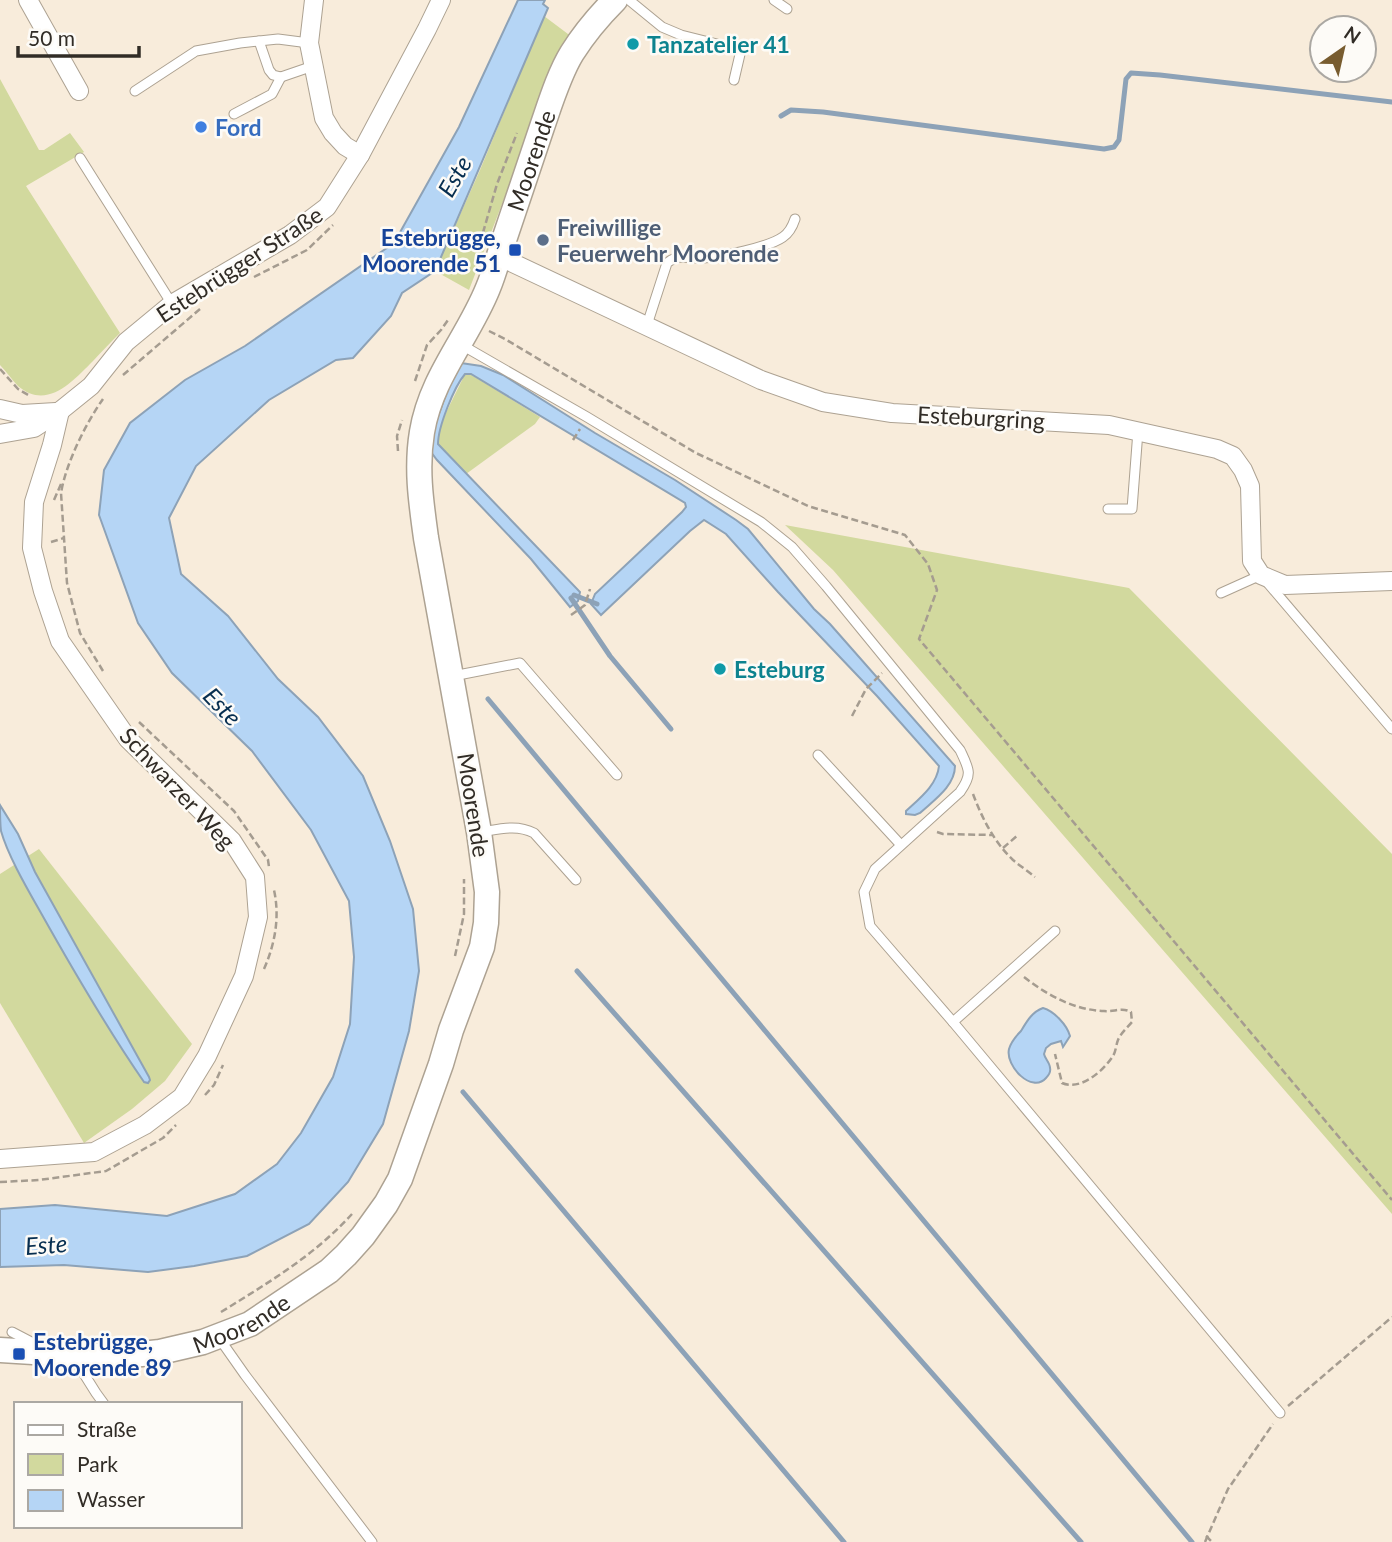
<svg xmlns="http://www.w3.org/2000/svg" width="1392" height="1542" font-family="Lato,sans-serif">
<style>
.green{fill:#d2d99e}
.water{fill:#b5d5f5;stroke:#8da2b7;stroke-width:2}
.lines{fill:none;stroke-linecap:round;stroke-linejoin:round}
.stream{stroke:#8da2b7;stroke-width:5}
.lane-casing{stroke:#ada292;stroke-width:11}
.street-casing{stroke:#ada292;stroke-width:20}
.secondary-casing{stroke:#ada292;stroke-width:27}
.path{stroke:#a59c90;stroke-width:2.5;stroke-dasharray:7 3.5;stroke-linecap:butt}
.lane{stroke:#fff;stroke-width:9}
.street{stroke:#fff;stroke-width:18}
.secondary{stroke:#fff;stroke-width:24}
.culture-dot{fill:#0f9aa8;stroke:#fdfbf7;stroke-width:2.5}
.shop-dot{fill:#3f7fe0;stroke:#fdfbf7;stroke-width:2.5}
.service-dot{fill:#5c6f8a;stroke:#fdfbf7;stroke-width:2.5}
.transit-dot{fill:#1a4fb4;stroke:#fdfbf7;stroke-width:2.5}
.labels{text-anchor:middle;dominant-baseline:central;stroke-width:5;stroke-linejoin:round;paint-order:stroke}
.culture-label{font-size:23px;font-weight:bold;fill:#0d838f;stroke:#fdfbf7;text-anchor:start}
.shop-label{font-size:23px;font-weight:bold;fill:#366cbe;stroke:#fdfbf7;text-anchor:start}
.street-label{font-size:23px;fill:#312c26;stroke:#fdfbf7}
.service-label{font-size:23px;font-weight:bold;fill:#4e5e75;stroke:#fdfbf7;text-anchor:start}
.transit-label{font-size:23px;font-weight:bold;fill:#164399;stroke:#fdfbf7;text-anchor:end}
.water-label{font-size:24px;font-style:italic;fill:#062e50;stroke:#fdfbf7}
</style>
<rect width="100%" height="100%" fill="#f8ecdb"/>
<g class="green">
<path d="M544 16 572 37 542 100 469 290 435 271 480 170Z"/>
<path d="M0 79 39 150H44L70 133 84 152 26 186 120 333C111 342 102 351 93 361 73 381 47 411 18 386 12 380 6 371 0 365Z"/>
<path d="M465 374H470L540 417 535 424 466 474 438 444 437 431Z"/>
<path d="M785 525 1129 588 1392 854V1214L833 570Z"/>
<path d="M39 849 192 1044 165 1081 132 1109 84 1143 0 1003V874Z"/>
</g>
<g class="water">
<path d="M518 0H545L543 4 548 8 435 271 402 293 391 316 353 358 336 360 269 400 196 466 169 518 181 574 228 616 278 679 318 717 363 776 390 841 413 909 419 971 409 1031 383 1124 348 1182 309 1224 247 1256 194 1266 148 1272 64 1265 0 1267V1209L55 1205 167 1216 235 1194 277 1164 301 1133 333 1077 350 1024 354 957 349 901 311 830 252 751 172 673 138 623 99 515 104 470 130 423 185 380 245 346 394 243 459 127Z"/>
<path d="M461 363 481 366 503 375 595 433 675 480 736 520 748 529 814 609 830 624 955 766C955 786 934 800 920 813L915 815 906 814V811C920 798 937 785 939 766L877 696 778 592 726 534 704 520 690 531 601 615 591 604 595 594 682 512 686 507 685 503 471 374H465C454 387 438 427 438 444L580 592 578 601 570 607 531 559 437 460 431 452 432 433 454 372Z"/>
<path d="M0 805 18 834 35 872 149 1077 150 1080 148 1083 144 1082C106 1027 73 970 41 913 28 890 8 856 1 831 0 823 0 813 0 805Z"/>
<path d="M1043 1008C1054 1011 1067 1025 1070 1036L1063 1047 1061 1041 1051 1044 1046 1048 1044 1054C1045 1059 1050 1063 1050 1068 1051 1072 1049 1075 1046 1078 1032 1094 1005 1066 1009 1049 1011 1042 1016 1036 1021 1031 1027 1021 1032 1012 1043 1008Z"/>
</g>
<g class="lines">
<g class="stream">
<path d="M781 116 791 110 823 112 1104 149 1114 147 1119 140 1126 79 1131 73 1160 75 1392 102"/>
<path d="M574 595 597 604"/>
<path d="M571 598 610 656 671 729"/>
<path d="M488 699 1192 1542"/>
<path d="M577 971 1081 1542"/>
<path d="M463 1092 844 1542"/>
</g>
<defs>
<g id="lane">
<path d="M629 0 662 27 681 35 741 50 734 80"/>
<path d="M774 0 787 9"/>
<path d="M259 41 269 70 273 75 281 77 313 66"/>
<path d="M135 91 196 51 240 43 278 39 309 43"/>
<path d="M234 114 272 94 281 77"/>
<path d="M80 158 172 304"/>
<path d="M646 328 667 263C678 253 690 259 703 258 722 257 769 247 783 237 789 233 793 225 795 219"/>
<path d="M460 344 587 417 761 522 792 547 826 586 960 750C969 769 973 774 960 792L875 869 864 892 870 926 953 1022 1280 1413"/>
<path d="M1108 509H1132L1138 431"/>
<path d="M1221 593 1261 575 1392 729"/>
<path d="M453 676 520 663 617 775"/>
<path d="M818 755 900 844"/>
<path d="M481 832C500 829 517 824 534 833L576 880"/>
<path d="M953 1022 1055 931"/>
<path d="M12 1332 35 1344"/>
<path d="M219 1338 245 1375 372 1542"/>
<path d="M74 1358 96 1393 104 1404"/>
</g>
<g id="street">
<path d="M28 0 79 91"/>
<path d="M314 0 309 43 324 118 333 133 345 146 360 155"/>
<path d="M498 256 761 380 823 402 892 413 1109 425 1217 449 1233 456 1243 470 1250 486 1252 561 1261 575 1285 585 1392 581"/>
<path d="M0 409 22 414 56 412"/>
<path d="M0 434 34 428 60 411 91 386 126 342 172 304 290 235 327 207 360 155 427 29 441 0"/>
<path d="M0 1159 94 1152 145 1125 182 1097 207 1056 244 976 258 917 255 877 232 841 128 739 60 641 43 591 32 548 34 502 52 445 60 411"/>
</g>
<g id="secondary">
<path id="s1" d="M0 1350 114 1357 160 1352 203 1342 250 1324 329 1271 346 1255 363 1236 386 1204 400 1179 441 1064 451 1030 482 947 486 923 487 892 479 832 426 538C421 502 416 468 422 432 431 377 468 338 488 288 494 274 498 258 503 243 516 204 529 166 542 127 550 104 559 74 572 53 584 34 599 16 615 0"/>
</g>
</defs>
<use href="#lane" class="lane-casing"/>
<use href="#street" class="street-casing"/>
<use href="#secondary" class="secondary-casing"/>
<g class="path">
<path d="M480 243 497 184 517 133"/>
<path d="M254 277 307 250 333 225"/>
<path d="M489 331 505 339 696 453 808 506 905 535 928 564 937 590 919 639 1392 1200"/>
<path d="M0 369 18 389 30 396"/>
<path d="M123 375 200 309"/>
<path d="M415 381 427 345 441 330 448 320"/>
<path d="M573 440 580 429"/>
<path d="M398 451 397 436 402 420"/>
<path d="M54 500 61 484"/>
<path d="M51 542 64 538"/>
<path d="M571 615 585 605 590 589"/>
<path d="M103 671 80 633 67 583 61 493C66 463 86 423 103 399"/>
<path d="M852 716 866 689 882 673"/>
<path d="M139 722 234 811 268 860 269 867"/>
<path d="M973 794C982 818 994 842 1013 860 1020 866 1028 871 1035 877"/>
<path d="M937 832 943 834 992 835"/>
<path d="M1003 848 1018 835"/>
<path d="M455 956 464 914V879"/>
<path d="M264 969C275 944 280 917 274 890"/>
<path d="M1024 977C1047 995 1074 1010 1104 1011 1114 1012 1122 1007 1131 1012L1132 1022C1127 1028 1121 1033 1118 1040 1116 1045 1116 1051 1113 1056 1103 1071 1081 1091 1062 1083L1055 1054"/>
<path d="M205 1095 214 1085 223 1065"/>
<path d="M0 1182 39 1180 106 1171 163 1138 176 1125"/>
<path d="M221 1312C268 1283 315 1255 352 1214"/>
<path d="M1288 1406 1392 1317"/>
<path d="M1206 1536 1212 1542"/>
<path d="M1205 1542 1228 1489 1273 1424"/>
</g>
<use href="#lane" class="lane"/>
<use href="#street" class="street"/>
<use href="#secondary" class="secondary"/>
</g>
<g class="culture-dot">
<circle cx="633" cy="44" r="7"/>
<circle cx="720" cy="669" r="7"/>
</g>
<circle class="shop-dot" cx="201" cy="127" r="7"/>
<circle class="service-dot" cx="543" cy="240" r="7"/>
<g class="transit-dot">
<rect x="508" y="243" width="14" height="14" rx="3.5"/>
<rect x="12" y="1347" width="14" height="14" rx="3.5"/>
</g>
<g class="labels">
<g class="culture-label">
<text x="647" y="44">Tanzatelier 41</text>
<text x="734" y="669">Esteburg</text>
</g>
<g class="shop-label">
<text x="215" y="127">Ford</text>
</g>
<g class="street-label">
<text stroke="none"><textPath href="#s1" startOffset="1528">Moorende</textPath></text>
<text transform="translate(239 264) rotate(-33)">Estebrügger Straße</text>
<text transform="translate(981 417) rotate(3)">Esteburgring</text>
<text transform="translate(178 788) rotate(47)">Schwarzer Weg</text>
<text transform="translate(474 805) rotate(81)">Moorende</text>
<text stroke="none"><textPath href="#s1" startOffset="247">Moorende</textPath></text>
</g>
<g class="service-label">
<text x="557" y="227">Freiwillige<tspan x="557" dy="26">Feuerwehr Moorende</tspan></text>
</g>
<g class="transit-label">
<text x="501" y="237">Estebrügge,<tspan x="501" dy="26">Moorende 51</tspan></text>
<text x="33" y="1341" text-anchor="start">Estebrügge,<tspan x="33" dy="26">Moorende 89</tspan></text>
</g>
<g class="water-label">
<text transform="translate(454 176) rotate(-60)">Este</text>
<text transform="translate(223 706) rotate(46)">Este</text>
<text transform="translate(46 1244) rotate(-4)">Este</text>
</g>
</g>
<rect x="14" y="1402" width="228" height="126" fill="#fdfbf7" stroke="#aba8a3" stroke-width="2"/>
<rect x="28" y="1425" width="35" height="10" fill="#ffffff" stroke="#aba8a3" stroke-width="2"/>
<text x="77" y="1437" font-size="21" fill="#312c26">Straße</text>
<rect x="28" y="1454" width="35" height="21" fill="#d2d99e" stroke="#aba8a3" stroke-width="2"/>
<text x="77" y="1472" font-size="21" fill="#312c26">Park</text>
<rect x="28" y="1490" width="35" height="21" fill="#b5d5f5" stroke="#aba8a3" stroke-width="2"/>
<text x="77" y="1507" font-size="21" fill="#312c26">Wasser</text>
<g transform="translate(1343 49) rotate(34)"><circle r="33" fill="#fdfbf7" stroke="#aba8a3" stroke-width="2"/>
<path d="M0-5L12 26L0 18L-12 26Z" fill="#785c2f"/>
<text y="-10" font-size="19" font-weight="bold" text-anchor="middle" fill="#312c26">N</text>
</g>
<path d="M18 46v10h121v-10" fill="none" stroke="#312c26" stroke-width="3.5"/>
<text x="28" y="46" font-size="21" fill="#312c26" stroke="#fdfbf7" stroke-width="5" paint-order="stroke">50 m</text>
</svg>
